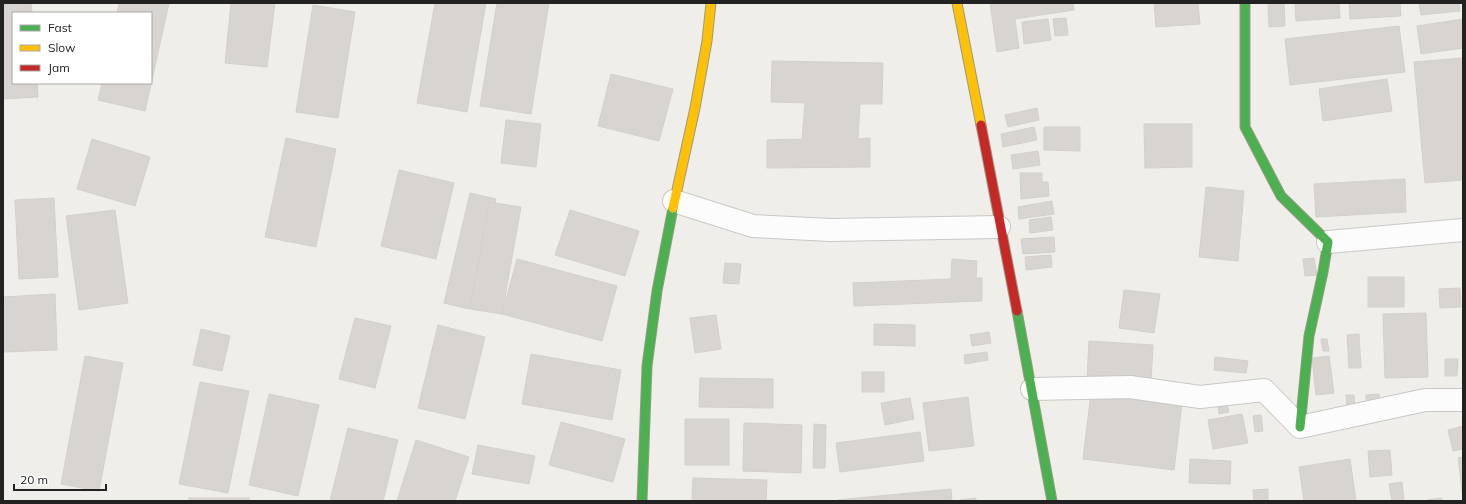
<svg xmlns="http://www.w3.org/2000/svg" width="1466" height="504" font-family="Mulish,sans-serif">
<style>
.building{fill:#d7d4d2;stroke:#d3d0cc}
.lines{fill:none;stroke-linecap:round;stroke-linejoin:round}
.street-casing{stroke:#c9c8c7;stroke-width:24}
.fast-casing{stroke:#999a82;stroke-width:11}
.slow-casing{stroke:#999a82;stroke-width:11}
.jam-casing{stroke:#999a82;stroke-width:11}
.street{stroke:#fdfcfc;stroke-width:22}
.fast{stroke:#4caf50;stroke-width:9}
.slow{stroke:#ffc107;stroke-width:9}
.jam{stroke:#c62828;stroke-width:9}
</style>
<rect width="100%" height="100%" fill="#f0eeeb"/>
<g class="building">
<path d="M3 3H31L32 13H13V83H37L38 97 3 99Z"/>
<path d="M119 3H169L145 111 98 100 102 83H151V13H117Z"/>
<path d="M231 3H275L267 67 225 63Z"/>
<path d="M435 3H486L467 112 417 103Z"/>
<path d="M497 3H549L531 114 480 106Z"/>
<path d="M990 3H1073L1074 10 1015 19 1019 48 997 52Z"/>
<path d="M1154 3H1198L1200 24 1156 27Z"/>
<path d="M1268 3H1284L1285 26 1269 27Z"/>
<path d="M1295 3H1339L1340 18 1296 21Z"/>
<path d="M1349 3H1400L1401 16 1350 19Z"/>
<path d="M1419 3H1459L1460 11 1421 15Z"/>
<path d="M313 5 355 12 338 118 296 112Z"/>
<path d="M1066 18 1068 35 1055 36 1053 19Z"/>
<path d="M1048 19 1051 40 1024 44 1022 22Z"/>
<path d="M1463 19V48L1421 54 1417 26Z"/>
<path d="M1399 26 1405 72 1290 85 1285 39Z"/>
<path d="M1463 58V180L1425 183 1414 62Z"/>
<path d="M772 61 883 63 882 104H860L858 139 870 138V167L767 168V140L802 139 805 103 771 102Z"/>
<path d="M611 74 673 89 659 141 598 126Z"/>
<path d="M1387 79 1392 111 1323 121 1319 89Z"/>
<path d="M1037 108 1039 120 1008 127 1005 115Z"/>
<path d="M506 120 541 124 536 167 501 163Z"/>
<path d="M1144 124H1192V167L1145 168Z"/>
<path d="M1034 127 1037 140 1003 147 1001 134Z"/>
<path d="M1044 127H1080V151L1044 150Z"/>
<path d="M286 138 336 149 316 247 265 237Z"/>
<path d="M92 139 150 157 135 206 77 189Z"/>
<path d="M1038 151 1040 165 1013 169 1011 155Z"/>
<path d="M399 170 454 183 436 259 381 246Z"/>
<path d="M1020 173H1042V182H1048L1049 196 1021 199Z"/>
<path d="M1405 179 1406 212 1316 217 1314 184Z"/>
<path d="M1206 187 1244 191 1238 261 1199 257Z"/>
<path d="M470 193 496 199 469 309 444 303Z"/>
<path d="M54 198 58 277 19 279 15 200Z"/>
<path d="M1052 201 1054 214 1019 219 1018 207Z"/>
<path d="M489 202 521 207 502 314 470 309Z"/>
<path d="M115 210 128 303 79 310 66 216Z"/>
<path d="M570 210 639 231 625 276 555 255Z"/>
<path d="M1051 217 1053 230 1030 233 1029 220Z"/>
<path d="M1054 237 1055 252 1023 254 1021 239Z"/>
<path d="M1051 255 1052 267 1026 270 1025 257Z"/>
<path d="M1314 258 1317 275 1305 276 1303 259Z"/>
<path d="M517 259 617 286 602 341 502 314Z"/>
<path d="M952 259 977 261 976 278H982V301L854 306 853 283 951 279Z"/>
<path d="M725 263 741 264 739 284 723 283Z"/>
<rect x="1368" y="277" width="36" height="30"/>
<path d="M1460 288 1461 307 1440 308 1439 289Z"/>
<path d="M1124 290 1160 294 1154 333 1119 328Z"/>
<path d="M55 294 57 350 3 352V297Z"/>
<path d="M1426 313 1428 377 1385 378 1383 314Z"/>
<path d="M716 315 721 349 695 353 690 318Z"/>
<path d="M355 318 391 326 375 388 339 379Z"/>
<path d="M874 324 915 325V346L874 345Z"/>
<path d="M438 325 485 337 465 419 418 408Z"/>
<path d="M201 329 230 336 222 371 193 365Z"/>
<path d="M989 332 991 343 972 346 970 335Z"/>
<path d="M1359 334 1361 368H1349L1347 335Z"/>
<path d="M1321 339H1327L1329 351H1323Z"/>
<path d="M1089 341 1153 345 1151 383 1087 380Z"/>
<path d="M987 352 988 360 965 364 964 355Z"/>
<path d="M531 354 621 370 612 420 522 404Z"/>
<path d="M85 356 123 363 99 491 61 484Z"/>
<path d="M1329 356 1334 393 1316 395 1312 358Z"/>
<path d="M1215 357 1248 361 1246 373 1214 370Z"/>
<path d="M1445 359H1458L1457 376H1445Z"/>
<rect x="862" y="372" width="22" height="20"/>
<path d="M700 378 773 379V408L699 407Z"/>
<path d="M200 382 249 391 228 493 179 484Z"/>
<path d="M1091 393 1182 404 1174 470 1083 459Z"/>
<path d="M269 394 319 405 298 496 249 485Z"/>
<path d="M1379 394 1380 409H1366V395Z"/>
<path d="M1346 395H1354L1355 408 1347 409Z"/>
<path d="M968 397 974 446 929 451 923 403Z"/>
<path d="M910 398 914 419 885 425 881 403Z"/>
<path d="M1227 404 1229 412 1219 414 1218 406Z"/>
<path d="M1242 414 1248 443 1213 449 1208 420Z"/>
<path d="M1261 415 1263 431 1255 432 1253 416Z"/>
<rect x="685" y="419" width="44" height="46"/>
<path d="M561 422 625 439 613 482 549 465Z"/>
<path d="M744 423 802 425 801 473 743 471Z"/>
<path d="M814 424 826 425 825 468H813Z"/>
<path d="M1463 426V449L1453 451 1448 430Z"/>
<path d="M348 428 398 440 383 501H330Z"/>
<path d="M920 432 924 461 840 472 836 443Z"/>
<path d="M416 440 469 457 455 501H397Z"/>
<path d="M478 445 535 456 529 484 472 474Z"/>
<path d="M1390 450 1392 475 1370 477 1368 451Z"/>
<path d="M1463 457V498L1458 458Z"/>
<path d="M1190 459 1231 461 1230 484 1189 483Z"/>
<path d="M1350 459 1356 501H1304L1299 467Z"/>
<path d="M693 478 767 480 766 501H692Z"/>
<path d="M1402 482 1404 501H1392L1389 484Z"/>
<path d="M951 489 952 501H837V500Z"/>
<path d="M1268 489V501H1254L1253 490Z"/>
<rect x="189" y="498" width="60" height="3"/>
<path d="M976 498V501H960V500Z"/>
<path d="M1442 498V501H1427V500Z"/>
</g>
<g class="lines">
<defs>
<g id="street">
<path d="M674 201 753 226 830 230 999 227"/>
<path d="M1328 242 1463 230"/>
<path d="M1032 389 1130 387 1200 397 1264 390 1300 427 1425 400H1463"/>
</g>
<g id="fast">
<path d="M1245 3V127L1281 196 1328 242 1323 272 1309 336 1300 427"/>
<path d="M1017 311 1052 501"/>
<path d="M642 501 647 366 657 291 673 208"/>
</g>
<g id="slow">
<path d="M957 3 981 125"/>
<path d="M673 208 695 108 707 41 711 3"/>
</g>
<path id="jam" d="M981 125 1017 311"/>
</defs>
<use href="#street" class="street-casing"/>
<use href="#fast" class="fast-casing"/>
<use href="#slow" class="slow-casing"/>
<use href="#jam" class="jam-casing"/>
<use href="#street" class="street"/>
<use href="#fast" class="fast"/>
<use href="#slow" class="slow"/>
<use href="#jam" class="jam"/>
</g>
<rect width="1466" height="504" fill="none" stroke="#222222" stroke-width="8"/>
<rect x="12" y="12" width="140" height="72" fill="#ffffff" stroke="#a7a7a7"/>
<rect x="20" y="25" width="20" height="6" fill="#4caf50" stroke="#a7a7a7"/>
<text x="48" y="32" font-size="12" fill="#222222">Fast</text>
<rect x="20" y="45" width="20" height="6" fill="#ffc107" stroke="#a7a7a7"/>
<text x="48" y="52" font-size="12" fill="#222222">Slow</text>
<rect x="20" y="65" width="20" height="6" fill="#c62828" stroke="#a7a7a7"/>
<text x="48" y="72" font-size="12" fill="#222222">Jam</text>
<path d="M14 484v6h92v-6" fill="none" stroke="#222222" stroke-width="2"/>
<text x="20" y="484" font-size="12" fill="#222222" stroke="#ffffff" stroke-width="3" paint-order="stroke">20 m</text>
</svg>
